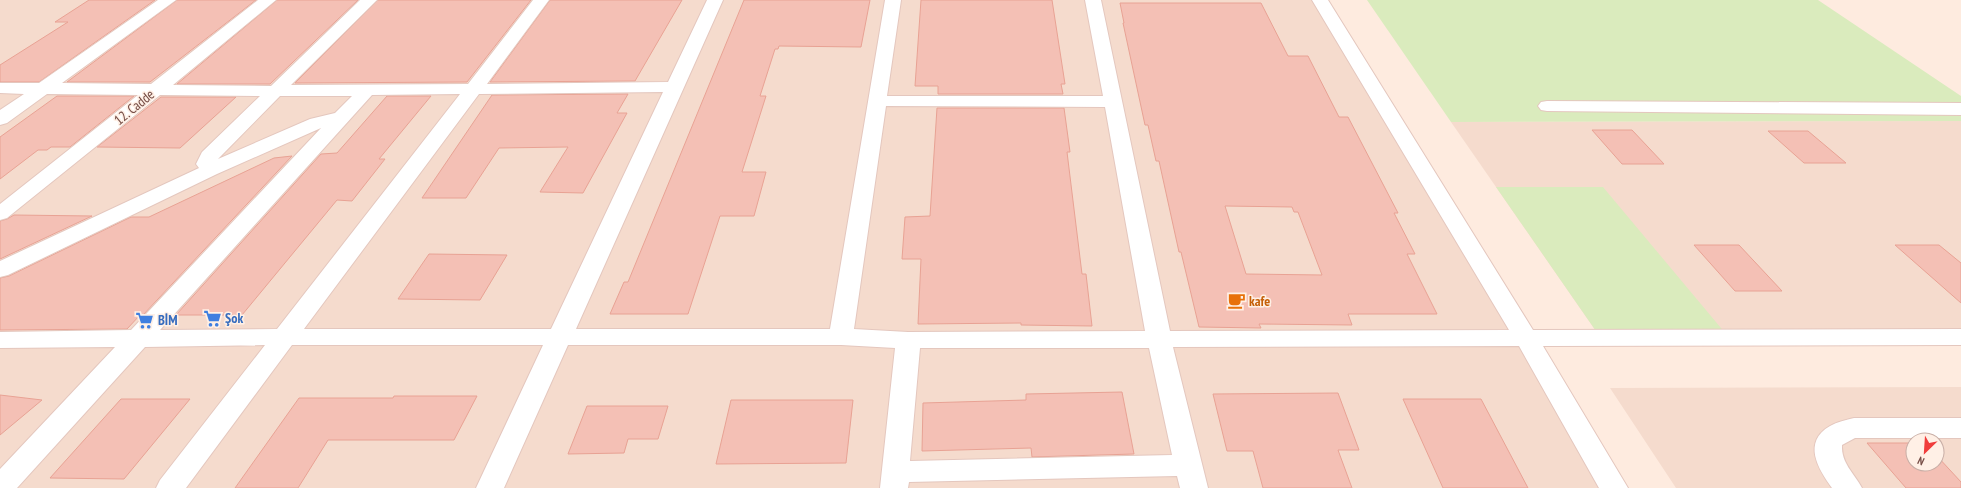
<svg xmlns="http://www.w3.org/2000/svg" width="1961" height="488" font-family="'PT Sans Narrow',sans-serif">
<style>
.residential{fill:#f5dbcd;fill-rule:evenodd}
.green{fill:#daebbd}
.building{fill:#f4c0b5;stroke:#e8a294;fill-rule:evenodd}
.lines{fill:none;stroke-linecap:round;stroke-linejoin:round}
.minor-casing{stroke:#e4c7be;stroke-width:2}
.minor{fill:#fff;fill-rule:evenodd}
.labels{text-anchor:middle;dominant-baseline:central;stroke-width:3;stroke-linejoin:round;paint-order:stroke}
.street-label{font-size:14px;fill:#754c45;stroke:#fff0e6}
.food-label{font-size:14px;font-weight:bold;fill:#c56008;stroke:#fff0e6;text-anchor:start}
.shop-label{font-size:14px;font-weight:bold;fill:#366cbe;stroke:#fff0e6;text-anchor:start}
</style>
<rect width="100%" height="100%" fill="#feebdf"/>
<g class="residential">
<path d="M0 0H1320L1609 488H0Z"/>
<path d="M1961 121V334H1598L1451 122Z"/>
<path d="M1961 387V488H1676L1610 388ZM1913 440H1937V464H1913Z"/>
</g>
<g class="green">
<path d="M1367 0H1818L1961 96V121L1451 122Z"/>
<path d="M1496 187H1603L1726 334H1598Z"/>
</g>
<g class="building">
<path d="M89 0H155L39 82H0V65L68 22H55Z"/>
<path d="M177 0H256L150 82H67Z"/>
<path d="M277 0H358L270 84H177Z"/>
<path d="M378 0H531L467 82 295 83Z"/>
<path d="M550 0H682L635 81 490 82Z"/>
<path d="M744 0H870L861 47 779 46 778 49H775L760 96H766L742 172H766L754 216H720L688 314H610L624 282H628Z"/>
<path d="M921 0H1052L1065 84H1061L1063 94H938V86H915Z"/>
<path d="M1120 3H1261L1288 56H1308L1339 117H1348L1398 213H1394L1415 254H1407L1437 314H1348L1352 325 1259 324 1261 328 1199 327 1181 252H1179L1159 161H1156L1148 125H1145L1123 23H1124ZM1225 206 1292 207 1294 212H1298L1322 275 1246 274Z"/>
<path d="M628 94 617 113H627L583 193 540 192 568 147 499 148 466 198H422L492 95Z"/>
<path d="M57 96H134L70 147H51L47 150H38L0 179V137Z"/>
<path d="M387 96H431L379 159H385L352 201 337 200 242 315H176L321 154 337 153Z"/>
<path d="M161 97H236L180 148 97 147Z"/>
<path d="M937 108H1064L1070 152H1067L1082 274H1086L1092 326 1021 325V323L918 324 921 259H902L905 217 930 216Z"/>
<path d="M1592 130H1632L1664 164H1622Z"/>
<path d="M1768 131H1808L1846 163H1804Z"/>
<path d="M292 156 143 315H140L127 329 0 330V278L9 276 131 217H149L274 158Z"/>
<path d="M14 215 92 216 0 259V221L7 219Z"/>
<path d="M1694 245H1739L1782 291H1735Z"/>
<path d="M1895 245H1939L1961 263V303Z"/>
<path d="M429 254 507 255 480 300 398 299Z"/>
<path d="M1122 392 1134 454 1032 457 1031 448 922 451 923 403 1026 400V394Z"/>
<path d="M1338 393 1359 450H1338L1352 488H1263L1253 451H1227L1213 394Z"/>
<path d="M0 395 42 400 0 435Z"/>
<path d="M394 396H477L454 440H328L298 488H235L299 398H393Z"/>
<path d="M121 399H190L124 479 50 478Z"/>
<path d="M1403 399H1481L1528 488H1443Z"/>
<path d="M731 400H853L846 463 716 464Z"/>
<path d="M587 406H668L658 439H628L624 453 568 454Z"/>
<path d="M1867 443H1913V464H1937V456L1961 482V488H1906Z"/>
</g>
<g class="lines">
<defs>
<g id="minor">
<path d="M158 0H176L62 83 151 84 258 0H276L173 85 271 86 360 0H377L291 85 468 84 533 0H549L487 84 668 82 707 0H723L576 329H830L885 0H901L887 96H1103L1085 0H1101L1170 331 1509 330 1312 0H1328L1533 330 1961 329V345L1543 346 1628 488H1599L1519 346 1173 347 1208 488H1180L1177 476 909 482 908 488H880L895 348 841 345H568L504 488H476L543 345H292L186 488H156L160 480 265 345 145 347 17 488H0V469L115 347 0 348V332L131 330 321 128 217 174 8 275 0 277V261L199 168 196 164 202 152 260 96 160 95 7 218 0 220V204L138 95 47 94 7 123 0 125V110L24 94 0 93V83H39ZM663 92 551 329H304L479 94ZM460 94 277 329 160 330 372 95ZM280 96H352L335 113 310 119 218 159ZM886 106 1105 107 1145 331 908 332 854 329ZM920 348H1149L1172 455 910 461Z"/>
<path d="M1547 101 1961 103V115L1547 111 1541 110 1538 106 1541 102Z"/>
<path d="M1854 418H1961V438H1855L1842 445C1841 463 1854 473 1862 488H1832C1818 469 1802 442 1830 426 1837 422 1846 420 1854 418Z"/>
</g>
</defs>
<use href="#minor" class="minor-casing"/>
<use href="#minor" class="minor"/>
</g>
<defs>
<symbol id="cafe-bare" viewBox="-9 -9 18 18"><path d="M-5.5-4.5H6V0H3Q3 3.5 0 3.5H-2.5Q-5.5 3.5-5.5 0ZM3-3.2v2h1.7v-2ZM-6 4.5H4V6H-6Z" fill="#e8710a" stroke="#fff0e6" stroke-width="2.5" paint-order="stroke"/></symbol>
<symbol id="supermarket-bare" viewBox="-9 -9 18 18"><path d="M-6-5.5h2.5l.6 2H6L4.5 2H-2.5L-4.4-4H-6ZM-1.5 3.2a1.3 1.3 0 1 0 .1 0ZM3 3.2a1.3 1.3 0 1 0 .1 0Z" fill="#3f7fe0" stroke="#fff0e6" stroke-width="2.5" paint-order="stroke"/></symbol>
</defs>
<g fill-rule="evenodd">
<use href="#cafe-bare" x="1224" y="288" width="25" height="25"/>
<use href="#supermarket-bare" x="200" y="306" width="25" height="25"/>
<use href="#supermarket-bare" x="132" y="308" width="25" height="25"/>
</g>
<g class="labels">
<g class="street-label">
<text transform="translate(134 107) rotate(-39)">12. Cadde</text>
</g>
<g class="food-label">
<text x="1249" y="301">kafe</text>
</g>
<g class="shop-label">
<text x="225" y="318">Şok</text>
<text x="158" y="320">BİM</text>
</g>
</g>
<g transform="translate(1925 452) rotate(205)"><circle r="19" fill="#fff0e6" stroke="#c8aea6"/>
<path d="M0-3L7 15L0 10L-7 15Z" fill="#f03d3c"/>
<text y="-6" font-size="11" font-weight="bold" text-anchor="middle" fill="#754c45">N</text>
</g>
</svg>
